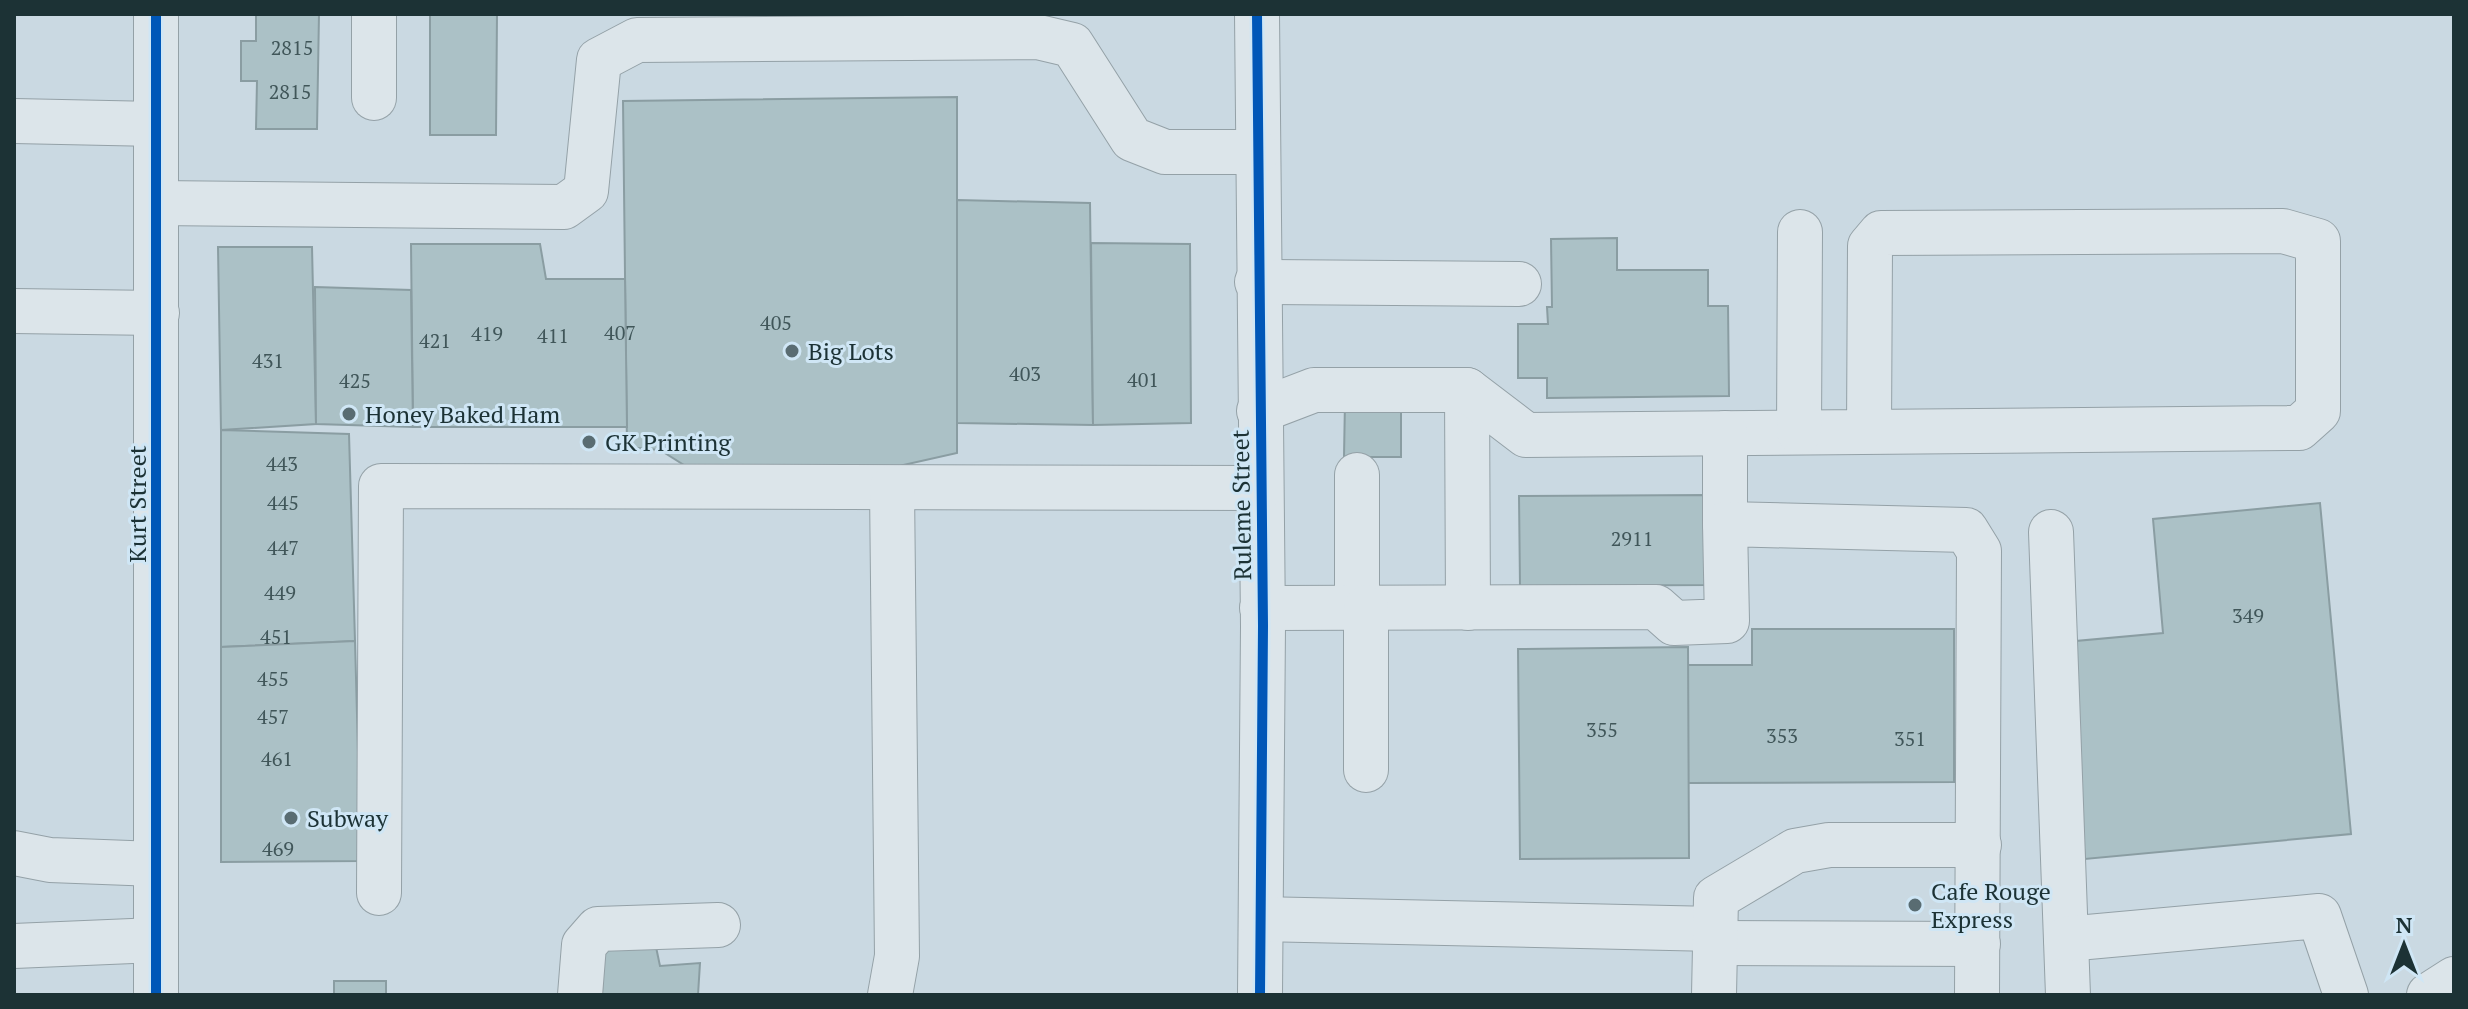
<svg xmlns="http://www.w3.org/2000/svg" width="2468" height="1009" font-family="'PT Serif',serif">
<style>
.building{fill:#abc1c6;stroke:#8a9da2;stroke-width:2}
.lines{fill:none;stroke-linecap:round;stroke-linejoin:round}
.minor-casing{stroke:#94a1a7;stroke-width:46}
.minor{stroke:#dce5ea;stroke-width:44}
.cycleway-casing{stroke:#cfe6f5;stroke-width:15}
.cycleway{stroke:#0057b8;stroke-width:10}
.poi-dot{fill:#596c72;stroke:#cfe6f5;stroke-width:3}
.labels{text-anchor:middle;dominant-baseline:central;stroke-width:6;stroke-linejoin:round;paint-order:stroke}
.number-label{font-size:20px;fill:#405659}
.poi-label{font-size:24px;fill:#1c3235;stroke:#cfe6f5;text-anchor:start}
.street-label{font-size:24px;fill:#1c3235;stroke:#cfe6f5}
</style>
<rect width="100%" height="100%" fill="#cad9e2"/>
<g class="building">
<path d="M256 14H319L317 129H256L257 81H241V41H256Z"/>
<path d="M430 14H497L496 135H430Z"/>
<path d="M957 97V453L899 466 684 465 660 450 627 447 623 101Z"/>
<path d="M957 200 1090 203 1093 425 957 423Z"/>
<path d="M1617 238V270H1708V306H1728L1729 396 1547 398V378H1518V324H1548L1547 307H1552L1551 239Z"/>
<path d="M1091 243 1190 244 1191 423 1093 425Z"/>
<path d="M411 244H540L546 279H625L627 427H413Z"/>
<path d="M218 247H312L316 424 221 430Z"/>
<path d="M315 287 411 290 413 427 316 424Z"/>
<path d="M1345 401H1401V457H1344Z"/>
<path d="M221 430 349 434 355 641 221 647Z"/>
<path d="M1707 495V585L1520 586 1519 496Z"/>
<path d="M2320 503 2351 834 2085 859 2065 642 2163 633 2153 519Z"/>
<path d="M1752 629H1954V782L1688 783V665H1752Z"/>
<path d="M355 641 361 861 221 862V647Z"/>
<path d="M1688 647 1689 858 1520 859 1518 649Z"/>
<path d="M603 942 656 947 660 966 700 963 698 995H602Z"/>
<rect x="334" y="981" width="52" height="14"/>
</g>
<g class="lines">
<defs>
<g id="minor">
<path d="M374 14V98"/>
<path d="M1257 14 1263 626 1260 995"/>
<path d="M14 121 156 124"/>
<path d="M156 203 564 207 586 191 599 60 637 40 1038 37 1072 45 1132 139 1165 152H1257"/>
<path d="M1257 282 1519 284"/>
<path d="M14 311 157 313"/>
<path d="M1467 390 1468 608"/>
<path d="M1259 411 1314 390H1467L1526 435 2299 428 2318 411V241L2283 231 1881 233 1870 246 1869 431"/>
<path d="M1799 432 1800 232"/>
<path d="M1725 433V524"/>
<path d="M1357 475V608"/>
<path d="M2051 532 2068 995"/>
<path d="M1262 608 1656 607 1674 623 1727 621 1725 524 1966 530 1979 551 1977 995"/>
<path d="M1366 770V608"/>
<path d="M14 853 50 860 156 864"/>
<path d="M379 893 381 486 1261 488"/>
<path d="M1261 919 1715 929"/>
<path d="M2066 939 2319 916 2346 995"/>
<path d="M1714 943 1978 944"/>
<path d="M14 946 156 940"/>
<path d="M156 995V14"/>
<path d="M580 995 584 945 598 929 718 925"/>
<path d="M890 995 897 956 892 488"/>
<path d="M1714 995 1716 898 1795 851 1829 845H1979"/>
<path d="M2429 995 2454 979"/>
</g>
</defs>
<use href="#minor" class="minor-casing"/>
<use href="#minor" class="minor"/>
<defs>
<g id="cycleway">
<path d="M1257 14 1263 626 1260 995"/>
<path d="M156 995V14"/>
</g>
</defs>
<use href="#cycleway" class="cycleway-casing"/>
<use href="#cycleway" class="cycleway"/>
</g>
<g class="poi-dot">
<circle cx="792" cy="351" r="8"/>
<circle cx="349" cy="414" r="8"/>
<circle cx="589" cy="442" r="8"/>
<circle cx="291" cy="818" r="8"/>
<circle cx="1915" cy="905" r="8"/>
</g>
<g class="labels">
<g class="number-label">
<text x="292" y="47">2815</text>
<text x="290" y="91">2815</text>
<text x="776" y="322">405</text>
<text x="620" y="332">407</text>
<text x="487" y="333">419</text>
<text x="553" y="335">411</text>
<text x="435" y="340">421</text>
<text x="268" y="360">431</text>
<text x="1025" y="373">403</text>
<text x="1143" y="379">401</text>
<text x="355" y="380">425</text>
<text x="282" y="463">443</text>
<text x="283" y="502">445</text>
<text x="1632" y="538">2911</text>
<text x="283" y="547">447</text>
<text x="280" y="592">449</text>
<text x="2248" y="615">349</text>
<text x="276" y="636">451</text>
<text x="273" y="678">455</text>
<text x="273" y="716">457</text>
<text x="1602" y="729">355</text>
<text x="1782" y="735">353</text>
<text x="1910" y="738">351</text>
<text x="277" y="758">461</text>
<text x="278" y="848">469</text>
</g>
<g class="poi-label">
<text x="808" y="351">Big Lots</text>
<text x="365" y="414">Honey Baked Ham</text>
<text x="605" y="442">GK Printing</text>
<text x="307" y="818">Subway</text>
<text x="1931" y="891">Cafe Rouge<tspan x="1931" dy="28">Express</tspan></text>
</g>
<g class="street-label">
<text transform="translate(137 504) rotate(-90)">Kurt Street</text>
<text transform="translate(1241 505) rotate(-91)">Ruleme Street</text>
</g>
</g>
<rect width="2468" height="1009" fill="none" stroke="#1c3235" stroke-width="32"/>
<g transform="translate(2404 945)" stroke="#cfe6f5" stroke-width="6" paint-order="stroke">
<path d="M0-6L14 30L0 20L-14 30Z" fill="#1c3235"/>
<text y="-12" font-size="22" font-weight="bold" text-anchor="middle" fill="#1c3235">N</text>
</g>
</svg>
